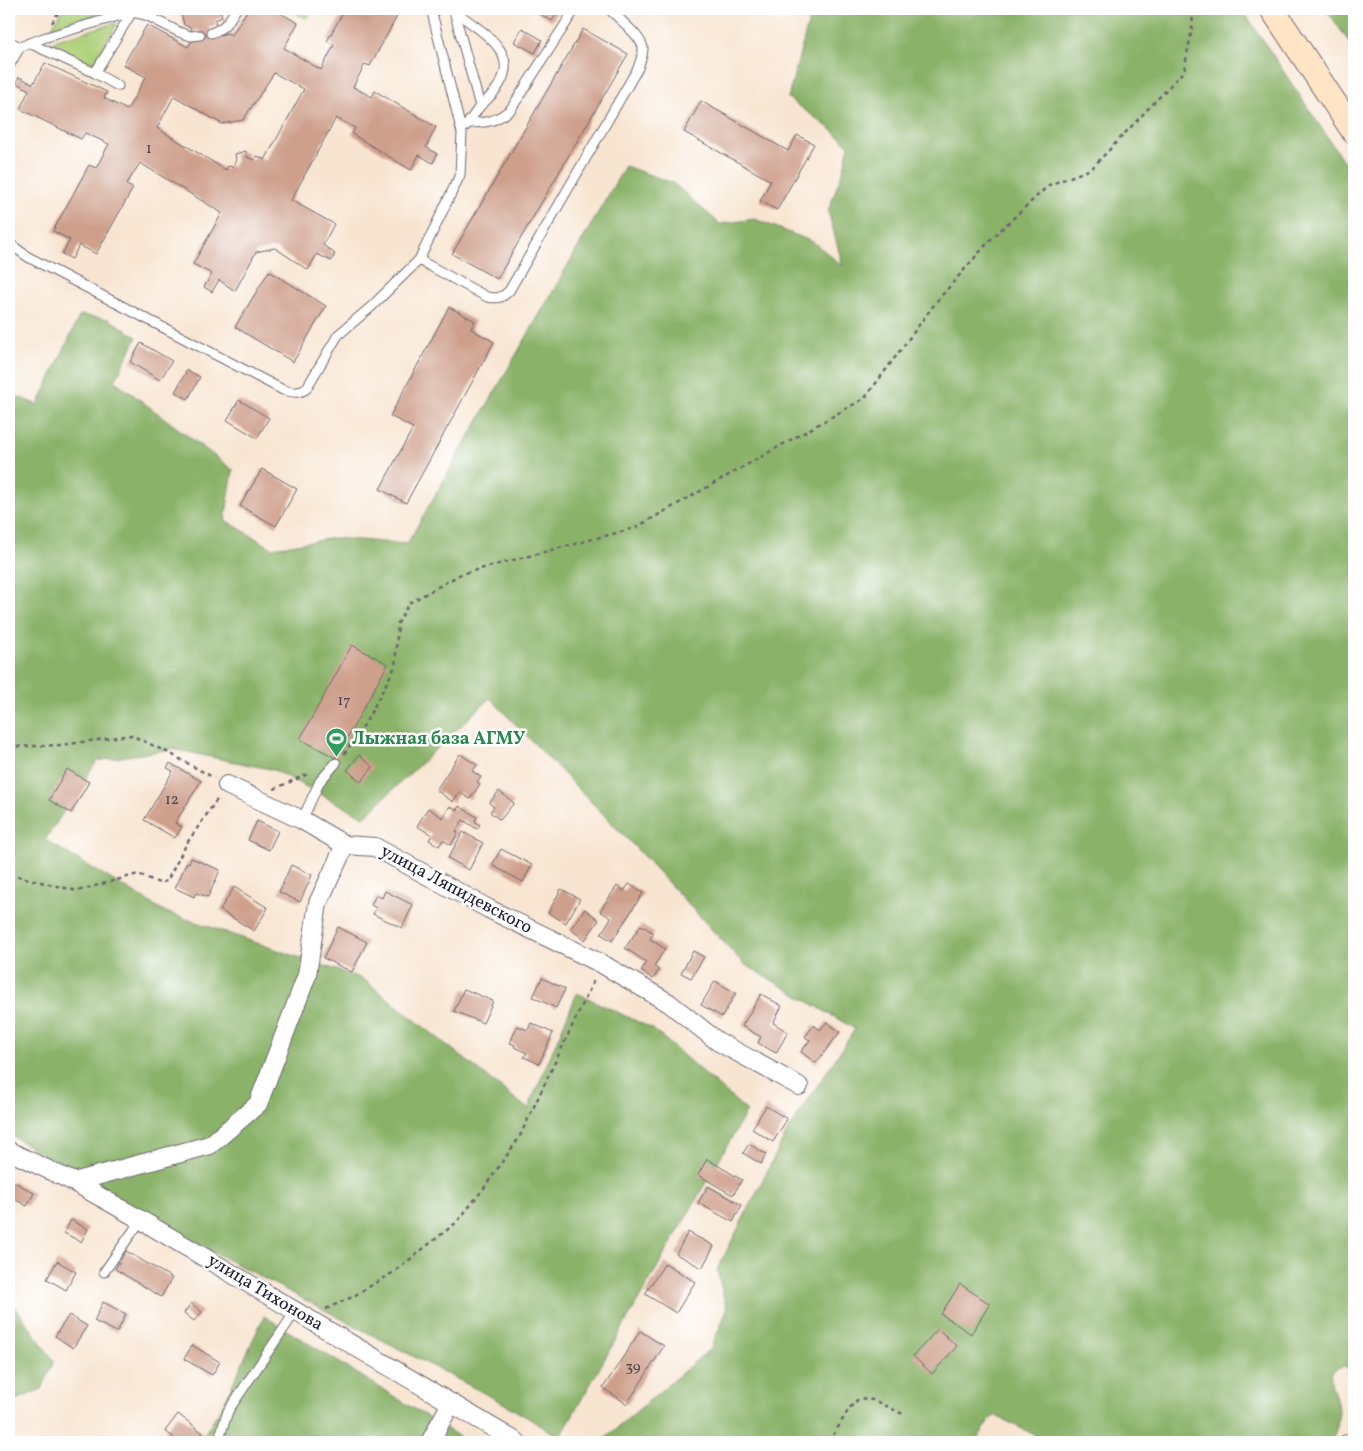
<svg xmlns="http://www.w3.org/2000/svg" width="1363" height="1451" font-family="Vollkorn,serif">
<style>
.green{fill:#add079;stroke:#68795a}
.forest{fill:#8ab269;stroke:#566a52}
.building{fill:#ce9f8b;fill-rule:evenodd}
.lines{fill:none;stroke-linecap:round;stroke-linejoin:round}
.lane-casing{stroke:#6d6670;stroke-width:11}
.street-casing{stroke:#6d6670;stroke-width:20}
.secondary-casing{stroke:#6d6670;stroke-width:26}
.path{stroke:#6d6670;stroke-width:2.5;stroke-dasharray:4 4;stroke-linecap:butt}
.lane{stroke:#fff;stroke-width:9}
.street{stroke:#fff;stroke-width:18}
.secondary{stroke:#ffe4c6;stroke-width:24}
.labels{text-anchor:middle;dominant-baseline:central;stroke-width:5;stroke-linejoin:round;paint-order:stroke}
.number-label{font-size:15px;fill:#4d414f}
.leisure-label{font-size:18px;font-weight:bold;fill:#27864d;stroke:#fff;text-anchor:start}
.street-label{font-size:18px;fill:#22223b;stroke:#fff}
</style>
<rect width="100%" height="100%" fill="#fff"/>
<filter id="ink" filterUnits="userSpaceOnUse"><feTurbulence type="fractalNoise" baseFrequency=".02" numOctaves="2"/><feDisplacementMap in="SourceGraphic" scale="10" xChannelSelector="R" yChannelSelector="G"/><feConvolveMatrix kernelMatrix="1 2 1 2 8 2 1 2 1" color-interpolation-filters="sRGB"/></filter>
<filter id="wash" filterUnits="userSpaceOnUse"><feTurbulence type="fractalNoise" baseFrequency=".0096" numOctaves="4" result="noise"/><feDisplacementMap in="SourceGraphic" scale="20" xChannelSelector="R" yChannelSelector="G"/><feGaussianBlur stdDeviation="1.12" result="paint"/><feColorMatrix in="noise" values="0 0 0 0 0 0 0 0 0 0 0 0 0 0 0 0 0 1.4 0 .05"/><feComposite in="paint" operator="in"/></filter>
<g filter="url(#wash)">
<rect width="100%" height="100%" fill="#f8e5d1"/>
<g class="green">
<path d="M63 9H117L52 27Z"/>
<path d="M289 9H313L308 17 305 18Z"/>
<path d="M115 23 117 24 96 59 93 62H89L54 44V41Z"/>
</g>
<g class="forest">
<path d="M812 9H1242L1354 177V1378L1352 1372 1345 1366C1321 1369 1334 1388 1337 1403 1338 1408 1338 1414 1338 1419 1338 1427 1334 1435 1331 1442H1049L994 1415 975 1442H606L604 1439 711 1348 727 1310 717 1270 787 1132 855 1029 744 964 634 846 490 698 364 817 274 770 172 749 97 761 45 840 166 912 363 979 528 1109 577 993 653 1029 747 1111 560 1437 503 1403 161 1225 9 1134V393L38 405 80 315 109 319 137 337 115 381 233 470 225 520 272 548 334 538 407 544 625 166 673 183 720 224 755 219 813 242 843 266 828 211 844 168 849 146 832 130 788 98Z"/>
<path d="M1326 9H1354V49Z"/>
<path d="M9 1304 14 1305 54 1361 42 1389 9 1403Z"/>
<path d="M264 1316 468 1442H199L223 1405Z"/>
</g>
<g id="blocks">
<g class="building">
<path d="M180 9H220L222 17 215 20 216 26 210 28 212 37 227 33 232 35 248 9H273L298 23 284 48 321 70 334 45 327 41 345 9H401L370 66 365 64 353 87 372 97 375 91 436 127 426 147 437 154 433 163 419 155 411 170 352 134 355 128 336 118 291 200 334 224 323 245 335 254 331 261 317 254 308 270 275 248 256 252 235 291 219 280 212 292 204 287 212 274 193 264 222 213 140 163 126 185 133 188 96 254 79 245 72 259 62 254 70 240 53 231 89 165 96 168 109 144 85 133 81 139 20 109 29 90 16 83 19 77 33 84 45 63 107 92 104 98 127 110 146 77 123 65 147 25 188 47 192 41 201 39 199 30 192 31 190 27 184 25ZM274 73 304 89 265 160 257 156 254 160 247 157 246 151 235 154 236 160 233 167 228 166 226 170 157 128 174 96 222 124 243 120Z"/>
<path d="M531 9H559L552 21Z"/>
<path d="M522 28 542 40 535 53 514 42Z"/>
<path d="M583 29 628 54 497 279 452 254Z"/>
<path d="M701 101 788 151 797 135 814 144 777 210 760 201 771 181 684 132Z"/>
<path d="M269 271 326 306 293 362 235 327Z"/>
<path d="M449 307 475 321 471 329 494 342 406 503 380 489 413 428 390 416Z"/>
<path d="M141 343 172 361 160 380 130 362Z"/>
<path d="M187 370 200 377 188 399 175 392Z"/>
<path d="M239 400 269 418 257 438 227 420Z"/>
<path d="M262 469 297 489 276 526 240 506Z"/>
<path d="M352 645 388 664 336 758 300 739Z"/>
<path d="M460 754 477 765 472 771 481 777 477 782 480 784 470 799 459 792 453 802 436 790Z"/>
<path d="M359 755 373 767 361 782 347 770Z"/>
<path d="M170 763 201 781 175 823 182 827 175 838 144 820 173 771 167 768Z"/>
<path d="M67 769 89 782 71 813 49 800Z"/>
<path d="M499 791 514 803 500 820 490 812 494 807 489 803Z"/>
<path d="M450 806 457 810 459 806 477 817 475 821 480 825 477 829 463 820 456 831 458 833 451 845 443 840 439 846 429 840 432 835 417 826 428 808 443 818Z"/>
<path d="M257 821 278 831 269 850 248 840Z"/>
<path d="M463 832 483 843 469 870 448 858Z"/>
<path d="M501 849 532 865 523 882 492 865Z"/>
<path d="M191 858 220 870 208 897 196 893 194 897 175 888 187 862 189 863Z"/>
<path d="M291 865 312 875 300 902 279 892Z"/>
<path d="M629 884 643 893 612 941 601 934 611 918 600 911 617 886 624 891Z"/>
<path d="M234 887 268 908 254 931 220 910Z"/>
<path d="M561 889 580 899 566 923 548 913Z"/>
<path d="M385 891 413 905 402 928 373 914 376 908 371 905 376 895 382 898Z"/>
<path d="M585 909 599 920 585 940 570 929Z"/>
<path d="M641 925 654 933 650 939 665 949 654 966 659 970 653 979 641 971 646 962 625 948Z"/>
<path d="M338 927 367 942 352 972 323 958Z"/>
<path d="M693 951 704 957 691 978 681 973Z"/>
<path d="M542 978 565 989 556 1008 533 997Z"/>
<path d="M715 981 736 993 722 1017 701 1005Z"/>
<path d="M464 989 493 1001 483 1023 454 1011Z"/>
<path d="M761 994 782 1006 773 1023 788 1032 776 1053 758 1043 761 1037 742 1026Z"/>
<path d="M827 1022 840 1032 816 1063 801 1052 810 1040 805 1037 814 1025 820 1030Z"/>
<path d="M531 1023 553 1033 539 1064 524 1057 527 1053 514 1047 515 1045 510 1043 517 1026 528 1030Z"/>
<path d="M766 1106 787 1119 773 1142 752 1129Z"/>
<path d="M749 1144 766 1154 761 1164 743 1153Z"/>
<path d="M707 1159 742 1180 733 1195 698 1175Z"/>
<path d="M13 1181 34 1193 27 1206 9 1196V1187Z"/>
<path d="M708 1186 742 1205 733 1222 698 1203Z"/>
<path d="M71 1220 88 1229 81 1242 64 1233Z"/>
<path d="M688 1232 714 1246 702 1268 676 1254Z"/>
<path d="M126 1251 172 1278 161 1297 115 1269Z"/>
<path d="M57 1261 76 1272 66 1290 47 1279Z"/>
<path d="M665 1263 695 1282 676 1313 645 1294Z"/>
<path d="M960 1284 990 1304 971 1334 941 1314Z"/>
<path d="M103 1302 126 1314 117 1332 94 1321Z"/>
<path d="M191 1303 202 1312 194 1321 184 1313Z"/>
<path d="M69 1315 87 1326 73 1348 55 1336Z"/>
<path d="M938 1329 957 1346 932 1374 913 1356Z"/>
<path d="M640 1331 664 1346 627 1404 603 1388Z"/>
<path d="M192 1345 220 1362 212 1375 184 1359Z"/>
<path d="M178 1414 203 1433 196 1442H179L165 1431Z"/>
</g>
</g>
</g>
<g filter="url(#ink)">
<use href="#blocks" fill-opacity="0" stroke="#6d6670" stroke-width="1"/>
<g class="lines">
<defs>
<g id="lane">
<path d="M450 9 454 11 480 106 466 126"/>
<path d="M454 11C494 39 532 62 480 106"/>
<path d="M211 33C224 29 230 20 236 9"/>
<path d="M9 41 20 47"/>
<path d="M29 43 95 73 118 86"/>
<path d="M9 66 20 47 43 38 132 12 148 16 179 32 191 36 200 35"/>
<path d="M95 73 132 12"/>
<path d="M469 123C487 123 497 121 511 109L575 9"/>
<path d="M9 243 28 257 283 390C292 392 298 394 306 389L338 335 371 307 419 260 460 175 462 133 431 9"/>
<path d="M419 260 487 297C497 299 502 298 509 291L638 68C640 62 643 55 643 48 642 37 617 17 609 9"/>
<path d="M302 820 320 781 336 763"/>
<path d="M104 1272 141 1220"/>
<path d="M218 1442 228 1411 295 1312"/>
<path d="M1345 1442V1440L1354 1439"/>
</g>
<g id="street">
<path d="M227 785 302 820 345 845 375 847 489 909 602 964 669 1003 717 1041 799 1086"/>
<path d="M9 1151 74 1182 141 1220 517 1442"/>
<path d="M74 1182 210 1145 258 1104 307 975 318 903 345 845"/>
<path d="M430 1442 451 1403"/>
</g>
<path id="secondary" d="M1272 9 1354 132"/>
</defs>
<use href="#lane" class="lane-casing"/>
<use href="#street" class="street-casing"/>
<use href="#secondary" class="secondary-casing"/>
<g class="path">
<path d="M52 23 60 9"/>
<path d="M9 747 62 745 131 735 171 754 214 778"/>
<path d="M344 754 366 722 395 667 398 623 409 603 461 574 635 528 865 398 936 302 992 238 1049 185 1091 169 1184 71 1193 23 1191 9"/>
<path d="M274 789 310 773"/>
<path d="M9 874 77 891 138 874 159 883 167 881 187 843 218 798"/>
<path d="M326 1309 352 1297 394 1272 457 1222 484 1188 519 1138 595 978"/>
<path d="M829 1442 849 1409 859 1398 873 1400 903 1414"/>
</g>
<use href="#lane" class="lane"/>
<use href="#street" class="street"/>
<use href="#secondary" class="secondary"/>
</g>
</g>
<defs>
<symbol id="stadium-pin" viewBox="-11 -11 22 30"><path d="M0 17L-7.5 6A9.5 9.5 0 1 1 7.5 6Z" fill="#2e9e5b" stroke="#fff"/><path d="M0-5a6.5 5 0 1 0 0 10a6.5 5 0 1 0 0-10ZM-3.5-1.8h7v3.6h-7Z" fill="#fff"/></symbol>
</defs>
<g fill-rule="evenodd">
<use href="#stadium-pin" x="324" y="726" width="25" height="34"/>
</g>
<g class="labels">
<g class="number-label">
<text x="149" y="149">1</text>
<text x="344" y="701">17</text>
<text x="172" y="800">12</text>
<text x="633" y="1367">39</text>
</g>
<g class="leisure-label">
<text x="352" y="739">Лыжная база АГМУ</text>
</g>
<g class="street-label">
<text transform="translate(456 890) rotate(28)">улица Ляпидевского</text>
<text transform="translate(265 1293) rotate(31)">улица Тихонова</text>
</g>
</g>
<rect width="1363" height="1451" fill="none" stroke="#fff" stroke-width="30"/>
</svg>
